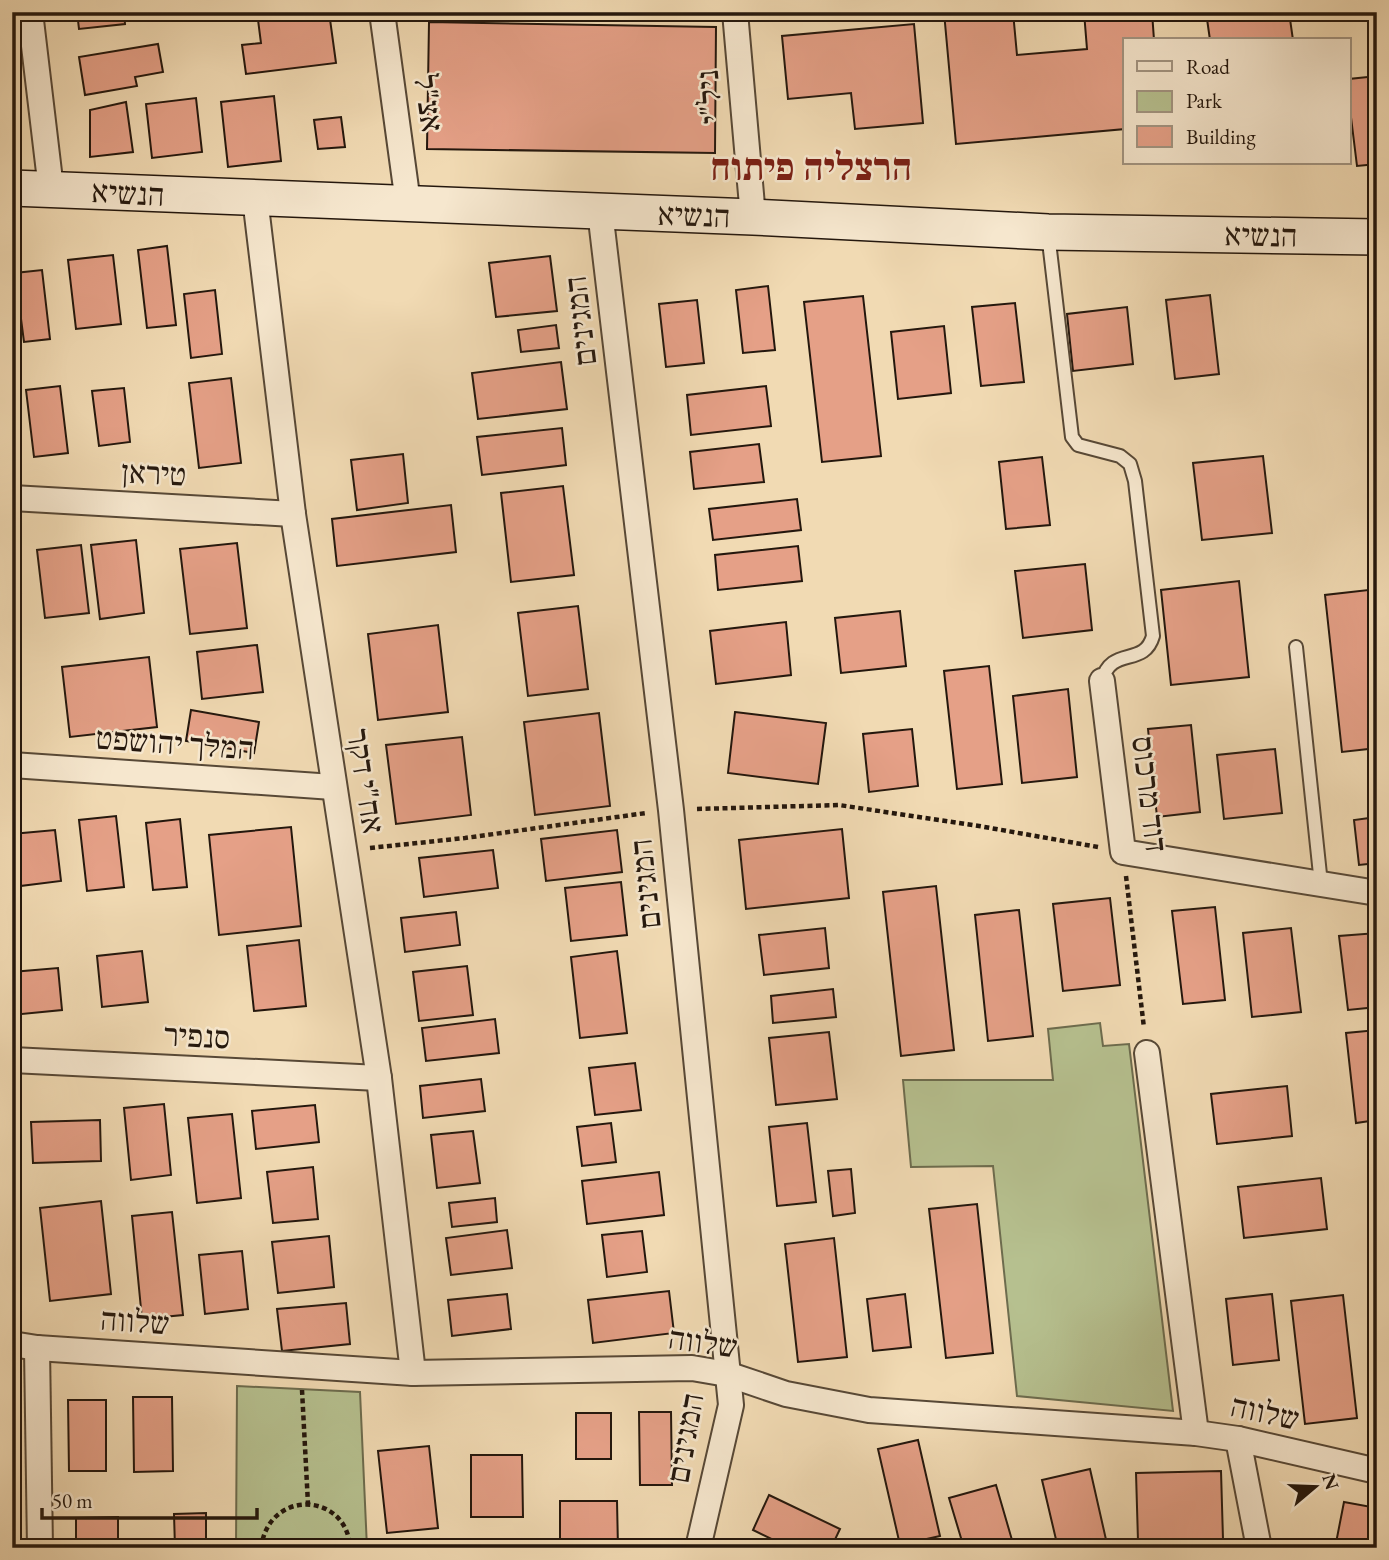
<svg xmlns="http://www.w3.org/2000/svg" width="1389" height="1560" font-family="'EB Garamond','Frank Ruhl Libre',serif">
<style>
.green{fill:#b6c08f;stroke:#6d6c4e;stroke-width:2}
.building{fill:#e5a087;stroke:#24170d;stroke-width:2}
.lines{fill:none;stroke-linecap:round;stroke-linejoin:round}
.lane-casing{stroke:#574836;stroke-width:16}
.street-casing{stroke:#574836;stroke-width:28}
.secondary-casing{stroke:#24170d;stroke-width:38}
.path{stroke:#24170d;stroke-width:4.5;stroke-dasharray:5 3.5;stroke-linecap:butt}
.lane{stroke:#f6e7ce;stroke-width:12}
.street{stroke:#f6e7ce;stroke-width:24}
.secondary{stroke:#f6e7ce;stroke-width:35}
.labels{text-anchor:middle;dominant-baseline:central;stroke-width:5;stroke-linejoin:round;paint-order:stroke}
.street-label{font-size:32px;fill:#24170d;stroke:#f6e7ce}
.district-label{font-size:38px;font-weight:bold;fill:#7a1f14;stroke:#f6e7ce}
</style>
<rect width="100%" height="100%" fill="#f1dab3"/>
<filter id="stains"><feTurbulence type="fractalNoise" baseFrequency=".00286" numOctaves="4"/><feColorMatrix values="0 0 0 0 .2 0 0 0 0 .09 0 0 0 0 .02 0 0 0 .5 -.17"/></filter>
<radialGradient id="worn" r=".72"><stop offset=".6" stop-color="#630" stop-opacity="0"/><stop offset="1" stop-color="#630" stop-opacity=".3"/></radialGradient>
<g class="green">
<path d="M1100 1023 1103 1046 1129 1044 1173 1411 1017 1396 993 1166 911 1167 903 1080H1053L1048 1029Z"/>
<path d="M237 1386 360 1392 367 1548H236Z"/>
</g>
<g class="building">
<path d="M77 12H124L125 24 79 29Z"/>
<path d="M257 12H329L336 63 246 74 242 45 261 43Z"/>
<path d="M779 12H821L780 16Z"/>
<path d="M944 12H1013L1017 55 1087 49 1084 12H1152L1154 40H1125V129L956 144Z"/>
<path d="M1206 12H1289L1293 40H1210Z"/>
<path d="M429 22 716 27 715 153 427 149Z"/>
<path d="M914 24 923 123 855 129 851 93 788 99 782 36Z"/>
<path d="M158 44 163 72 135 77 137 86 85 95 79 57Z"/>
<path d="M1377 76V164L1357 166 1349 101V79Z"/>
<path d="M274 96 281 161 228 167 221 102Z"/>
<path d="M196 98 202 152 152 158 146 104Z"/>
<path d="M126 102 133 152 90 157V110Z"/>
<path d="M341 117 345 147 318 149 314 120Z"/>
<path d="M167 246 176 325 147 328 138 250Z"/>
<path d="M113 255 121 324 76 329 68 260Z"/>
<path d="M550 256 557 311 496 317 489 263Z"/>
<path d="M42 270 50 339 24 342 15 273Z"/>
<path d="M768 286 775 350 743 353 736 290Z"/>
<path d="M215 290 222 354 191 358 184 294Z"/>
<path d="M1210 295 1219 374 1175 379 1166 300Z"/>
<path d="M863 296 881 456 822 462 804 302Z"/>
<path d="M697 300 704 363 666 367 659 304Z"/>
<path d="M1015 303 1024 382 981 386 972 307Z"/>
<path d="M1127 307 1133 364 1073 371 1067 314Z"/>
<path d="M556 325 559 348 521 352 518 330Z"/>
<path d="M944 326 951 393 898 399 891 332Z"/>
<path d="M561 362 567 409 478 419 472 373Z"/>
<path d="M231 378 241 463 199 468 189 383Z"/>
<path d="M60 386 68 453 34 457 26 390Z"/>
<path d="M766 386 771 426 691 435 687 395Z"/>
<path d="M124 388 130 442 99 446 92 391Z"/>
<path d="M562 428 566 465 482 475 477 437Z"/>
<path d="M759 444 764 482 694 489 690 452Z"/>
<path d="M403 454 408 503 357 510 351 460Z"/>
<path d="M1263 456 1272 533 1202 540 1193 463Z"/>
<path d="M1042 457 1050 525 1006 529 999 462Z"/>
<path d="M563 486 574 575 511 582 501 493Z"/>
<path d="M797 499 801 530 713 540 709 509Z"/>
<path d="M451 505 456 552 337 566 332 519Z"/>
<path d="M136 540 144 613 100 619 91 545Z"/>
<path d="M237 543 247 628 190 634 180 549Z"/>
<path d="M81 545 89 613 45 618 37 550Z"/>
<path d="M798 546 802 581 718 590 715 555Z"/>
<path d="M19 547 21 593H12V548Z"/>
<path d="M1085 564 1092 630 1023 638 1015 571Z"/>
<path d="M1239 581 1249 677 1171 685 1161 590Z"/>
<path d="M1377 589V748L1342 752 1325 595Z"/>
<path d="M578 606 588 689 528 696 518 613Z"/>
<path d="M900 611 906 666 841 673 835 618Z"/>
<path d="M786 622 791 675 716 684 710 631Z"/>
<path d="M438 625 448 712 378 720 368 634Z"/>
<path d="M257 645 263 692 202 699 197 652Z"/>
<path d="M149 657 157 727 70 737 62 667Z"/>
<path d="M989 666 1002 784 957 789 944 671Z"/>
<path d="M1068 689 1077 777 1022 783 1013 696Z"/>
<path d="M191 710 259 722 254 753 186 741Z"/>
<path d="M735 712 826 723 818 784 728 773Z"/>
<path d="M599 713 610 806 535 815 524 722Z"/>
<path d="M1191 725 1200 812 1157 817 1148 729Z"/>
<path d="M912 729 918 786 869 792 863 734Z"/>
<path d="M462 737 471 815 396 824 386 745Z"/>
<path d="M1275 749 1282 813 1224 819 1217 755Z"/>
<path d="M116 816 124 887 87 891 79 820Z"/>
<path d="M1377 817V863L1359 865 1354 820Z"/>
<path d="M180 819 187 887 153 890 146 823Z"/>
<path d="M291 827 301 926 219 935 209 835Z"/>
<path d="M842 829 849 898 746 909 739 840Z"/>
<path d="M55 830 61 881 12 887V834Z"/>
<path d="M617 830 622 872 546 881 541 839Z"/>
<path d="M493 850 498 888 424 897 419 858Z"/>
<path d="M621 882 627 935 571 941 565 888Z"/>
<path d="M936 886 954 1050 901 1056 883 892Z"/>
<path d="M1110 898 1120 985 1063 991 1053 904Z"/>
<path d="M1215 907 1225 1000 1183 1004 1172 911Z"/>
<path d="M1019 910 1033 1036 988 1041 975 915Z"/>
<path d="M456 912 460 945 405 952 401 918Z"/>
<path d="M825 928 829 968 764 975 759 935Z"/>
<path d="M1291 928 1301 1012 1252 1017 1243 933Z"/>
<path d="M1377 933V1007L1348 1010 1339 936Z"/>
<path d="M299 940 306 1006 254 1011 247 946Z"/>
<path d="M142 951 148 1002 102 1007 97 956Z"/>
<path d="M617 951 627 1033 580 1038 571 957Z"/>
<path d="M467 966 473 1015 419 1021 413 972Z"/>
<path d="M58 968 62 1010 12 1015V972Z"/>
<path d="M833 989 836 1017 773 1023 771 996Z"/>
<path d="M495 1019 499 1053 426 1061 422 1028Z"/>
<path d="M1377 1030V1120L1356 1123 1346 1033Z"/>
<path d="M829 1032 837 1099 776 1105 769 1038Z"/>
<path d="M635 1063 641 1110 595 1115 589 1068Z"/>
<path d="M481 1079 485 1111 423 1118 420 1086Z"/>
<path d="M1287 1086 1292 1136 1217 1144 1211 1094Z"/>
<path d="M164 1104 171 1175 131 1180 124 1108Z"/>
<path d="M315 1105 319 1142 256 1149 252 1111Z"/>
<path d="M232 1114 241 1198 197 1203 188 1118Z"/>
<path d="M100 1120 101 1161 33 1163 31 1122Z"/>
<path d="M611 1123 616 1162 582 1166 577 1127Z"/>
<path d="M807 1123 816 1202 777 1206 769 1127Z"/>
<path d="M473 1131 480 1183 437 1188 431 1135Z"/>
<path d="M313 1167 318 1219 273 1223 267 1172Z"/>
<path d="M851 1169 855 1213 833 1216 828 1171Z"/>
<path d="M659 1172 664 1215 587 1224 582 1181Z"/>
<path d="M1321 1178 1327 1229 1244 1238 1238 1187Z"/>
<path d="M495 1198 497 1222 452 1227 449 1203Z"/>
<path d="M101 1201 111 1294 50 1301 40 1208Z"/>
<path d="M977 1204 993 1353 946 1358 929 1209Z"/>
<path d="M172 1212 183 1315 142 1319 132 1216Z"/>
<path d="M507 1230 512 1268 451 1275 446 1238Z"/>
<path d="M642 1231 647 1272 607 1277 602 1235Z"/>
<path d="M329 1236 334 1287 278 1293 272 1242Z"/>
<path d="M834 1238 847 1357 798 1362 785 1244Z"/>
<path d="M242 1251 248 1309 205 1314 199 1255Z"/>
<path d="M669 1291 674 1333 593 1343 588 1300Z"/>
<path d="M507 1294 511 1329 452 1336 448 1300Z"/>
<path d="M905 1294 911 1347 873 1351 867 1299Z"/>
<path d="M1272 1294 1279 1360 1233 1365 1226 1299Z"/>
<path d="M1343 1295 1357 1418 1305 1424 1291 1301Z"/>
<path d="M346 1303 350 1344 282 1351 277 1309Z"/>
<path d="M133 1397H172L173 1471 134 1472Z"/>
<path d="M68 1400H106V1471H69Z"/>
<path d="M639 1412H671L672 1485H640Z"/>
<rect x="576" y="1413" width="35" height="46"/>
<path d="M918 1440 940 1536 900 1545 878 1449Z"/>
<path d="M429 1446 438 1528 387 1533 378 1451Z"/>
<path d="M471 1455H522L523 1517H471Z"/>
<path d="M1090 1469 1107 1544 1088 1548H1058L1042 1480Z"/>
<path d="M1221 1471 1223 1539 1138 1541 1136 1473Z"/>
<path d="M996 1485 1012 1540 984 1548H964L949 1498Z"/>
<path d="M769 1495 840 1529 831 1548H790L753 1530Z"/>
<path d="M560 1501H617L618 1548H560Z"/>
<path d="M1344 1502 1377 1508V1548H1335Z"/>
<path d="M206 1513V1548H175L174 1514Z"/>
<path d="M118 1517V1548H76V1518Z"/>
</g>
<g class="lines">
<defs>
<g id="lane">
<path d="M1048 233 1072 437 1078 445 1120 456 1130 464 1135 481 1153 636C1144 668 1111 645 1102 681"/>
<path d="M1296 647 1321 884"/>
</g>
<g id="street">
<path d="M30 12 51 189"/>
<path d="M382 12 408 203"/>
<path d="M735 12 753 217"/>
<path d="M255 198 293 514 379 1078 413 1373"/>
<path d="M600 211 671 810 731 1405 698 1548"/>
<path d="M12 498 293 514"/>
<path d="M1102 681 1123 852 1377 893"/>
<path d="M12 765 333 787"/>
<path d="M1147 1053 1196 1433"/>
<path d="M12 1060 379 1078"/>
<path d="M12 1344 37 1348 413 1373 692 1368 727 1374 786 1394 869 1410 1196 1433 1238 1439 1377 1471"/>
<path d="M37 1348 40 1548"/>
<path d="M1238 1439 1259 1548"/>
</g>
<path id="secondary" d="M12 188 753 217 1048 232 1377 237"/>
</defs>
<use href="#lane" class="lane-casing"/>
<use href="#street" class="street-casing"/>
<use href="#secondary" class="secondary-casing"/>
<g class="path">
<path d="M697 809 839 805 979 826 1098 847"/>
<path d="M370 848 465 838 646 813"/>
<path d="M1126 876 1144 1028"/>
<path d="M302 1390 308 1504"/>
<path d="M261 1548C269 1487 348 1493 350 1548"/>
</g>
<use href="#lane" class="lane"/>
<use href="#street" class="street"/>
<use href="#secondary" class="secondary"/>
</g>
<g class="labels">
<g class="street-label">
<text transform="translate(709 97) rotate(-95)">ניל"י</text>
<text transform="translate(429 103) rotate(82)">אצ"ל</text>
<text transform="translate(128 193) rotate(3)">הנשיא</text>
<text transform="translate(694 215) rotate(2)">הנשיא</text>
<text transform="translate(1261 235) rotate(1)">הנשיא</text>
<text transform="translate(580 321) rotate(-97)">המגינים</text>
<text transform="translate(154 473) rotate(3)">טיראן</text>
<text transform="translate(175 743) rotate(4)">המלך יהושפט</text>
<text transform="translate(366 781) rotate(81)">אח"י דקר</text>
<text transform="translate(1150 794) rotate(83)">דוד מרכוס</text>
<text transform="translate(645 884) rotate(-96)">המגינים</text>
<text transform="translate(197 1036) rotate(3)">סנפיר</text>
<text transform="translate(135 1321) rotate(4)">שלווה</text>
<text transform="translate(703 1342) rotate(8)">שלווה</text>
<text transform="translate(1265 1412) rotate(12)">שלווה</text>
<text transform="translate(685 1438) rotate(-80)">המגינים</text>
</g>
<g class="district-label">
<text x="811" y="166">הרצליה פיתוח</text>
</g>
</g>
<rect width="1389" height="1560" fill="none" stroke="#f1dab3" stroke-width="42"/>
<rect x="14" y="14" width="1361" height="1532" fill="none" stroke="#24170d" stroke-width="3.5"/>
<rect x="21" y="21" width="1347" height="1518" fill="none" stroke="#24170d" stroke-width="2"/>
<rect x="1123" y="38" width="228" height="126" fill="#f6e7ce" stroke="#a29481" stroke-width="2"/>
<rect x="1137" y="61" width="35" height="10" fill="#f6e7ce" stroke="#a29481" stroke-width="2"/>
<text x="1186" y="74" font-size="21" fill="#24170d">Road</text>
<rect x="1137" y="91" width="35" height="21" fill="#b6c08f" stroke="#a29481" stroke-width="2"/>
<text x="1186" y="108" font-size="21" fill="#24170d">Park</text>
<rect x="1137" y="126" width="35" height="21" fill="#e5a087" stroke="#a29481" stroke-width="2"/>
<text x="1186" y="144" font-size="21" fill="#24170d">Building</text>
<g transform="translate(1315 1487) rotate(71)" stroke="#f6e7ce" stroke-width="5" paint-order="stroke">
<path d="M0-5L12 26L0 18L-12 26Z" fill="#24170d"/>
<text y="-10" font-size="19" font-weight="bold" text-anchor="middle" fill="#24170d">N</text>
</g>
<path d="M42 1508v10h215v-10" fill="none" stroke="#24170d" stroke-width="3.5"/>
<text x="52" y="1508" font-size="21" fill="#24170d" stroke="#f6e7ce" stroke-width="5" paint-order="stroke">50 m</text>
<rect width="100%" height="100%" filter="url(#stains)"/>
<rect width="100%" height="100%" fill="url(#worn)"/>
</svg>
